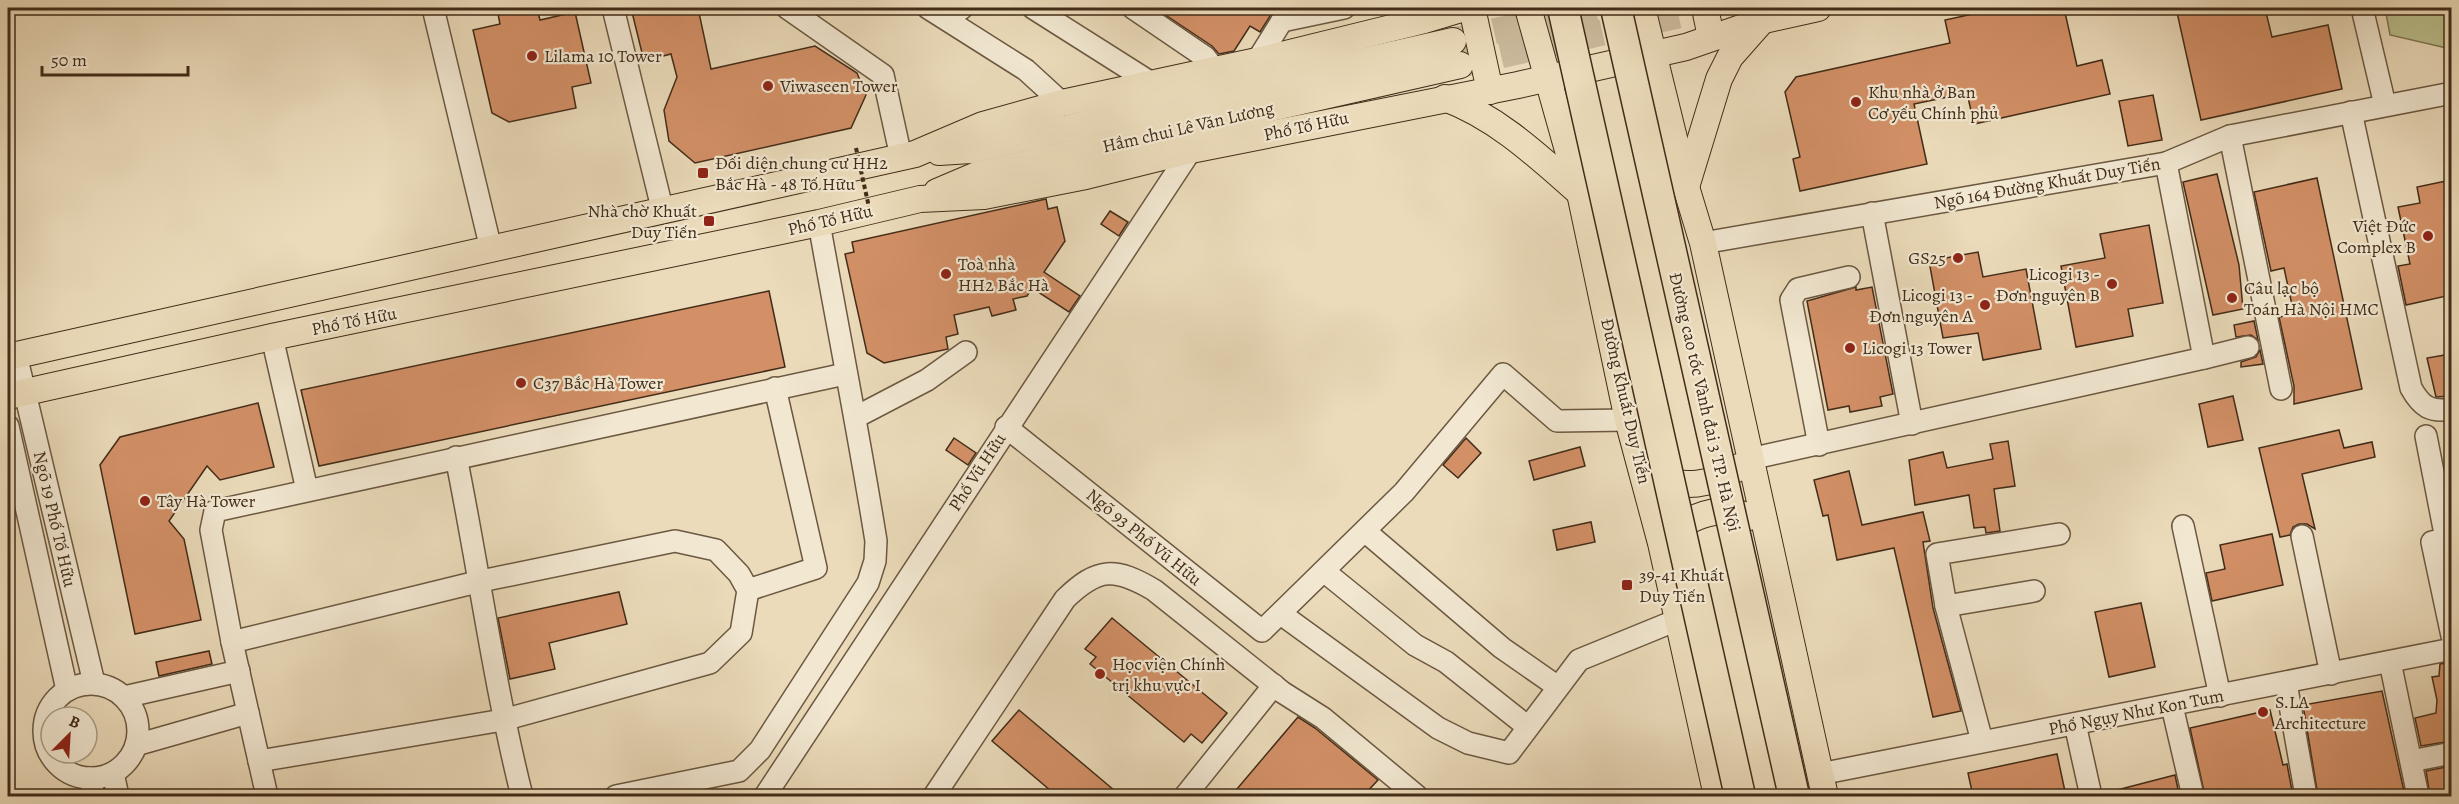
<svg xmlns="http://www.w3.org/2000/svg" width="2459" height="804" font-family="Alegreya,serif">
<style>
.green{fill:#babf8d;stroke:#7e7653;stroke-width:1.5}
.building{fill:#d39067;stroke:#422c19;stroke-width:1.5}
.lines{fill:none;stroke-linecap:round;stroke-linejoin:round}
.major-tunnel{stroke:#c9b89a;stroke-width:26;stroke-dasharray:26 13;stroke-linecap:butt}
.minor-casing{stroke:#6c5841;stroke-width:24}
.major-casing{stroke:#422c19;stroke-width:28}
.minor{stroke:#f2e8d2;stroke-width:21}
.major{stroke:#ebdbba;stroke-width:26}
.highway-bridge-casing{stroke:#422c19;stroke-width:33;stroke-linecap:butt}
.path-bridge{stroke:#422c19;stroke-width:4;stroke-dasharray:4.5 3;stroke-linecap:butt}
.highway-bridge{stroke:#ebdbba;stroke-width:30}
.poi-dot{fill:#8f2418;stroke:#f2e8d2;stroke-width:2}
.labels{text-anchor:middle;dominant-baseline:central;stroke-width:4.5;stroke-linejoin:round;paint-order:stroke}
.poi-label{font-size:18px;fill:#422c19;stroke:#f2e8d2;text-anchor:start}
.street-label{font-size:18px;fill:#422c19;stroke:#f2e8d2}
</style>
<rect width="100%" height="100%" fill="#ebdbba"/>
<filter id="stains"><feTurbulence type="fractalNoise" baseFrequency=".00333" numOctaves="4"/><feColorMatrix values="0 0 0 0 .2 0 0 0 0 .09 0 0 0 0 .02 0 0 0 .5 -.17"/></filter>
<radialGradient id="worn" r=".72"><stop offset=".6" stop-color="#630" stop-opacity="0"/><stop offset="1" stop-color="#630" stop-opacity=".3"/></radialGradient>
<path class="green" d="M2385 8H2451V49L2390 35Z"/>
<g class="building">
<path d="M526 8H537L540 20 575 12 591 83 572 87 576 108 509 122 492 113 473 30 500 24 498 14Z"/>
<path d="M631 8H698L711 69 815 46 857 73 866 95 851 128 695 163 669 141 664 110 677 77 671 54 644 61Z"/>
<path d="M1155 8H1275L1260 32 1250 26 1234 51 1219 54 1212 46Z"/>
<path d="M2000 8H2064L2077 66 2102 60 2110 94 1974 124 1967 93 1914 104 1927 164 1800 191 1793 159 1800 157 1785 92 1796 77 1950 43 1945 20Z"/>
<path d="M2176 8H2265L2272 37 2328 25 2342 89 2201 120Z"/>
<path d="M2153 95 2162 140 2128 146 2119 101Z"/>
<path d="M2217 174 2239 265 2243 309 2213 315 2183 182Z"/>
<path d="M2317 178 2362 389 2294 404V386L2279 317 2294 314 2284 268 2271 271 2254 192Z"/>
<path d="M2451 180V295L2406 305 2398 266 2410 264 2398 207 2420 203 2417 187Z"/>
<path d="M1046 199 1048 209 1057 207 1065 241 1044 272 1080 296 1069 312 1032 288 1027 296 1013 299 1016 310 992 316 989 307 954 315 958 334 946 337 948 349 884 363 867 353 845 254 854 252 852 242Z"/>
<path d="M1110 211 1128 222 1119 236 1101 224Z"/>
<path d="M2149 225 2163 303 2128 309 2133 336 2076 347 2061 266 2105 258 2100 234Z"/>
<path d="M1978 252 1983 277 2026 269 2041 349 1983 360 1978 333 1943 338 1929 261Z"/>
<path d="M1856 287V290L1872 287 1893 394 1880 397 1882 406 1850 412 1849 406 1828 410 1807 301Z"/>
<path d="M769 291 785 367 319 466 301 390Z"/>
<path d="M2254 321 2258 340 2251 335 2236 337 2234 325Z"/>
<path d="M2260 350 2263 364 2241 367V362L2256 357Z"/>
<path d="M2451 354V396L2436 397 2427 358Z"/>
<path d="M2233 396 2243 440 2208 447 2199 404Z"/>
<path d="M258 403 274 467 220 480 207 466 169 521 184 539 201 620 135 634 100 465 120 437Z"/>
<path d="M2339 430 2344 448 2372 442 2375 457 2302 474 2315 529 2307 524H2299L2293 527 2290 535 2280 537 2259 448Z"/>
<path d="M954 438 976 453 968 465 946 450Z"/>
<path d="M1466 438 1481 453 1458 478 1443 465Z"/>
<path d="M2008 441 2015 486 1994 489 2000 531 1986 533 1985 527 1974 528 1969 495 1915 505 1909 460 1943 452 1947 468 1993 459 1990 444Z"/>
<path d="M1580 447 1585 466 1534 480 1529 461Z"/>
<path d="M1849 471 1862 525 1923 512 1930 541 1923 542 1933 608 1961 711 1933 717 1894 548 1837 560 1828 515 1823 516 1814 480Z"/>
<path d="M1591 522 1595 542 1557 550 1553 530Z"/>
<path d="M2272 534 2283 585 2212 601 2206 573 2225 569 2220 545Z"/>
<path d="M619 592 627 624 549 643 555 669 510 679 498 618Z"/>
<path d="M2141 603 2155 667 2109 677 2095 612Z"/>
<path d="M1112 618 1227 713 1202 743 1191 734 1184 742 1090 664 1096 657 1085 649Z"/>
<path d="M209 651 212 664 159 676 156 662Z"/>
<path d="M2446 663H2451V741L2421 746 2415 718 2436 713 2437 700 2432 677 2439 676 2440 664Z"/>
<path d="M2382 691 2405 796H2318L2303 705Z"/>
<path d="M1019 710 1121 796H1057L992 741Z"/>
<path d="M2270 710 2283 765 2287 764 2293 796H2205L2190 728Z"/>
<path d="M1298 717 1315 728 1378 780 1363 796H1231Z"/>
<path d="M2057 754 2066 796H1973L1968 773Z"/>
<path d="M2451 766V785H2448L2450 794 2430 796 2426 771Z"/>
<path d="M2175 775 2179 794 2168 796H2114L2113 791Z"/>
</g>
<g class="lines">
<g class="major-tunnel">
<path d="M1456 40 1596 8"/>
<path d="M1463 64 1711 8"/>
</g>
<defs>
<g id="minor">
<path d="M433 8 491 249"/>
<path d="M613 8 663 212"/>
<path d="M787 8 883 75 901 157"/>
<path d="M928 8 1026 70 1062 103"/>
<path d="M1033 8 1153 84"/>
<path d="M1133 8 1205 57 1215 70"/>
<path d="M2362 8 2385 105"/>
<path d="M961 9 962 8"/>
<path d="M1282 21 1344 8"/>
<path d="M1257 61 1288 11"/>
<path d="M2351 112 2411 388C2421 406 2430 413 2452 409"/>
<path d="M2230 136 2281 389"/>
<path d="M1872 213 1912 424"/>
<path d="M1703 243 2166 163 2230 136 2452 93"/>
<path d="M272 337 307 490"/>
<path d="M16 355 94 683"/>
<path d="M2204 358 2248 347"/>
<path d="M856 417 927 380 966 352"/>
<path d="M8 426 67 690"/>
<path d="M1006 427 1262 631 1404 492 1503 374 1557 421 1628 420"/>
<path d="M2426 436 2446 539 2432 542 2452 636"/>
<path d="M1819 445 1791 300 1798 289 1849 277"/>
<path d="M456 457C479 570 494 685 522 796"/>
<path d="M1750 459 2204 358 2166 163"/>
<path d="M2183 526 2220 696"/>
<path d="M1366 532 1502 648 1558 687"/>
<path d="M2302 536 2331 674"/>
<path d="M1325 572 1415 645 1446 662 1528 727"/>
<path d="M748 590 816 568 775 388"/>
<path d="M1946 606 2034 591"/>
<path d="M1281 614 1438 728 1468 743 1509 753 1579 660 1677 620"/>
<path d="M232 642 481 581 675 541 716 550 739 574 748 590 741 633 710 663 503 720 259 761"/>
<path d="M2390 662 2418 796"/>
<path d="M2286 683 2306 796"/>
<circle cx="91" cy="731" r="47"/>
<path d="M124 697 239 671"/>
<path d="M2172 706 2193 796"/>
<path d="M2075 724 2091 796"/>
<path d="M1982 741 1946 606 1937 554 2059 534"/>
<path d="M136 745 248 713"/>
<path d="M2411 761 2452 753"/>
<path d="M113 773 118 796"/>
<path d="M1820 774 2452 649"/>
<path d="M90 778 94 796"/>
<path d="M267 796 232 642 211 530 215 511 845 374"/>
<path d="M616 796 739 771 760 750 868 583 875 561 876 541C859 435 838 329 819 223"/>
<path d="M765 796 1191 150"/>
<path d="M934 796 1065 599C1098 567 1115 567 1154 590L1282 692 1323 718 1417 796"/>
<path d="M1185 796 1274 685"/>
</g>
<g id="major">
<path d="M1472 8 1490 91"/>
<path d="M1528 8 1580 193 1628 420 1661 543 1717 796"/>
<path d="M1642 8 1686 187 1703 243 1825 796"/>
<path d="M1705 8 1711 37"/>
<path d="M1445 98C1497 117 1539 157 1580 193"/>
<path d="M939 152 971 150 1453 41"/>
<path d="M1686 187 1719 79 1730 57 1760 23"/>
<path d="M937 192 977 175 1460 65"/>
<path d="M8 357 915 154 983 125 1062 103 1257 61 1424 20 1464 8"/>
<path d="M8 396 272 337 819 223 920 199 984 196 1086 176 1191 150 1518 85 1686 47 1764 20 1818 8"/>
<path d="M1652 480C1685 486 1710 488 1739 467"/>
<path d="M1666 538C1689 516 1718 504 1749 517"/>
</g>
</defs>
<use href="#minor" class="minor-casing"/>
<use href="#major" class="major-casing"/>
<use href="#minor" class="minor"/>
<use href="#major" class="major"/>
<defs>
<g id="highway-bridge">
<path d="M1563 8 1740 796"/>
<path d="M1616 8 1794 796"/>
</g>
</defs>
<use href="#highway-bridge" class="highway-bridge-casing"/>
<path class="path-bridge" d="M856 148 872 221"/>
<use href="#highway-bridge" class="highway-bridge"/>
</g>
<g class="poi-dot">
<circle cx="532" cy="56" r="6"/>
<circle cx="768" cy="86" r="6"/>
<circle cx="1856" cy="102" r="6"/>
<rect x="697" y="167" width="12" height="12" rx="3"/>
<rect x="703" y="215" width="12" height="12" rx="3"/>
<circle cx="2428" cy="236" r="6"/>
<circle cx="1958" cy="258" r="6"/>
<circle cx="946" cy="274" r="6"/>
<circle cx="2112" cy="284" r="6"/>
<circle cx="2232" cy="298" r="6"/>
<circle cx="1985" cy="305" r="6"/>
<circle cx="1850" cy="348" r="6"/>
<circle cx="521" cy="383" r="6"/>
<circle cx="145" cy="501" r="6"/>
<rect x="1621" y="579" width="12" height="12" rx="3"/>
<circle cx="1100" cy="674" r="6"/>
<circle cx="2263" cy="712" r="6"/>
</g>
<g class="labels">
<g class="poi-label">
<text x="544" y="56">Lilama 10 Tower</text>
<text x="780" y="86">Viwaseen Tower</text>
<text x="1868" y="92">Khu nhà ở Ban<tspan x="1868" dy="21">Cơ yếu Chính phủ</tspan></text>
<text x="715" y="163">Đối diện chung cư HH2<tspan x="715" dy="21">Bắc Hà - 48 Tố Hữu</tspan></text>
<text x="697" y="211" text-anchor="end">Nhà chờ Khuất<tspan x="697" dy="21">Duy Tiến</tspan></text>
<text x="2416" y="226" text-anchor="end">Việt Đức<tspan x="2416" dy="21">Complex B</tspan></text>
<text x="1946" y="258" text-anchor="end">GS25</text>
<text x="958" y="264">Toà nhà<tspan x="958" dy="21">HH2 Bắc Hà</tspan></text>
<text x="2100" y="274" text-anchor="end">Licogi 13 -<tspan x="2100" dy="21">Đơn nguyên B</tspan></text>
<text x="2244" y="288">Câu lạc bộ<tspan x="2244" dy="21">Toán Hà Nội HMC</tspan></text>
<text x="1973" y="295" text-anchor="end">Licogi 13 -<tspan x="1973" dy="21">Đơn nguyên A</tspan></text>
<text x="1862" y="348">Licogi 13 Tower</text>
<text x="533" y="383">C37 Bắc Hà Tower</text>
<text x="157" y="501">Tây Hà Tower</text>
<text x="1639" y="575">39-41 Khuất<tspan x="1639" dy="21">Duy Tiến</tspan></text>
<text x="1112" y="664">Học viện Chính<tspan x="1112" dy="21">trị khu vực I</tspan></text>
<text x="2275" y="702">S.LA<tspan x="2275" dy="21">Architecture</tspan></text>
</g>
<g class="street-label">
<text transform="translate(1306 126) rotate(-12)">Phố Tố Hữu</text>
<text transform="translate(1188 127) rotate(-13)">Hầm chui Lê Văn Lương</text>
<text transform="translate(2047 183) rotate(-10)">Ngõ 164 Đường Khuất Duy Tiến</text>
<text transform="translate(830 220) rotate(-13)">Phố Tố Hữu</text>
<text transform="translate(354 321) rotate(-11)">Phố Tố Hữu</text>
<text transform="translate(1626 401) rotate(77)">Đường Khuất Duy Tiến</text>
<text transform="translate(1705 402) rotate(77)">Đường cao tốc Vành đai 3 TP. Hà Nội</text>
<text transform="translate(977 472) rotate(-57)">Phố Vũ Hữu</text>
<text transform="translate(55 519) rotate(77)">Ngõ 19 Phố Tố Hữu</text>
<text transform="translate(1144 537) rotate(39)">Ngõ 93 Phố Vũ Hữu</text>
<text transform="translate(2136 712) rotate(-11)">Phố Ngụy Như Kon Tum</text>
</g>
</g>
<rect width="2459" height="804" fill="none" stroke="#ebdbba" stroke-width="30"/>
<rect x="9" y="9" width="2441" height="786" fill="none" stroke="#422c19" stroke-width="3"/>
<rect x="15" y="15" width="2429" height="774" fill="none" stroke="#422c19" stroke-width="1.5"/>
<g transform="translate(69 735) rotate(24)"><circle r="28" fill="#f2e8d2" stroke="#ac9d88" stroke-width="1.5"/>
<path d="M0-4.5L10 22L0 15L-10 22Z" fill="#8f2418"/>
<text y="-9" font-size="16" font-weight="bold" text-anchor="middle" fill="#422c19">B</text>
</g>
<path d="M42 66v9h146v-9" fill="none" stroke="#422c19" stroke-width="3"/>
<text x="51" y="66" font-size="18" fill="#422c19" stroke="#f2e8d2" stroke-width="4.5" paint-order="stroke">50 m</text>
<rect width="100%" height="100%" filter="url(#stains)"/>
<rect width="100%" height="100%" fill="url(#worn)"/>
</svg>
